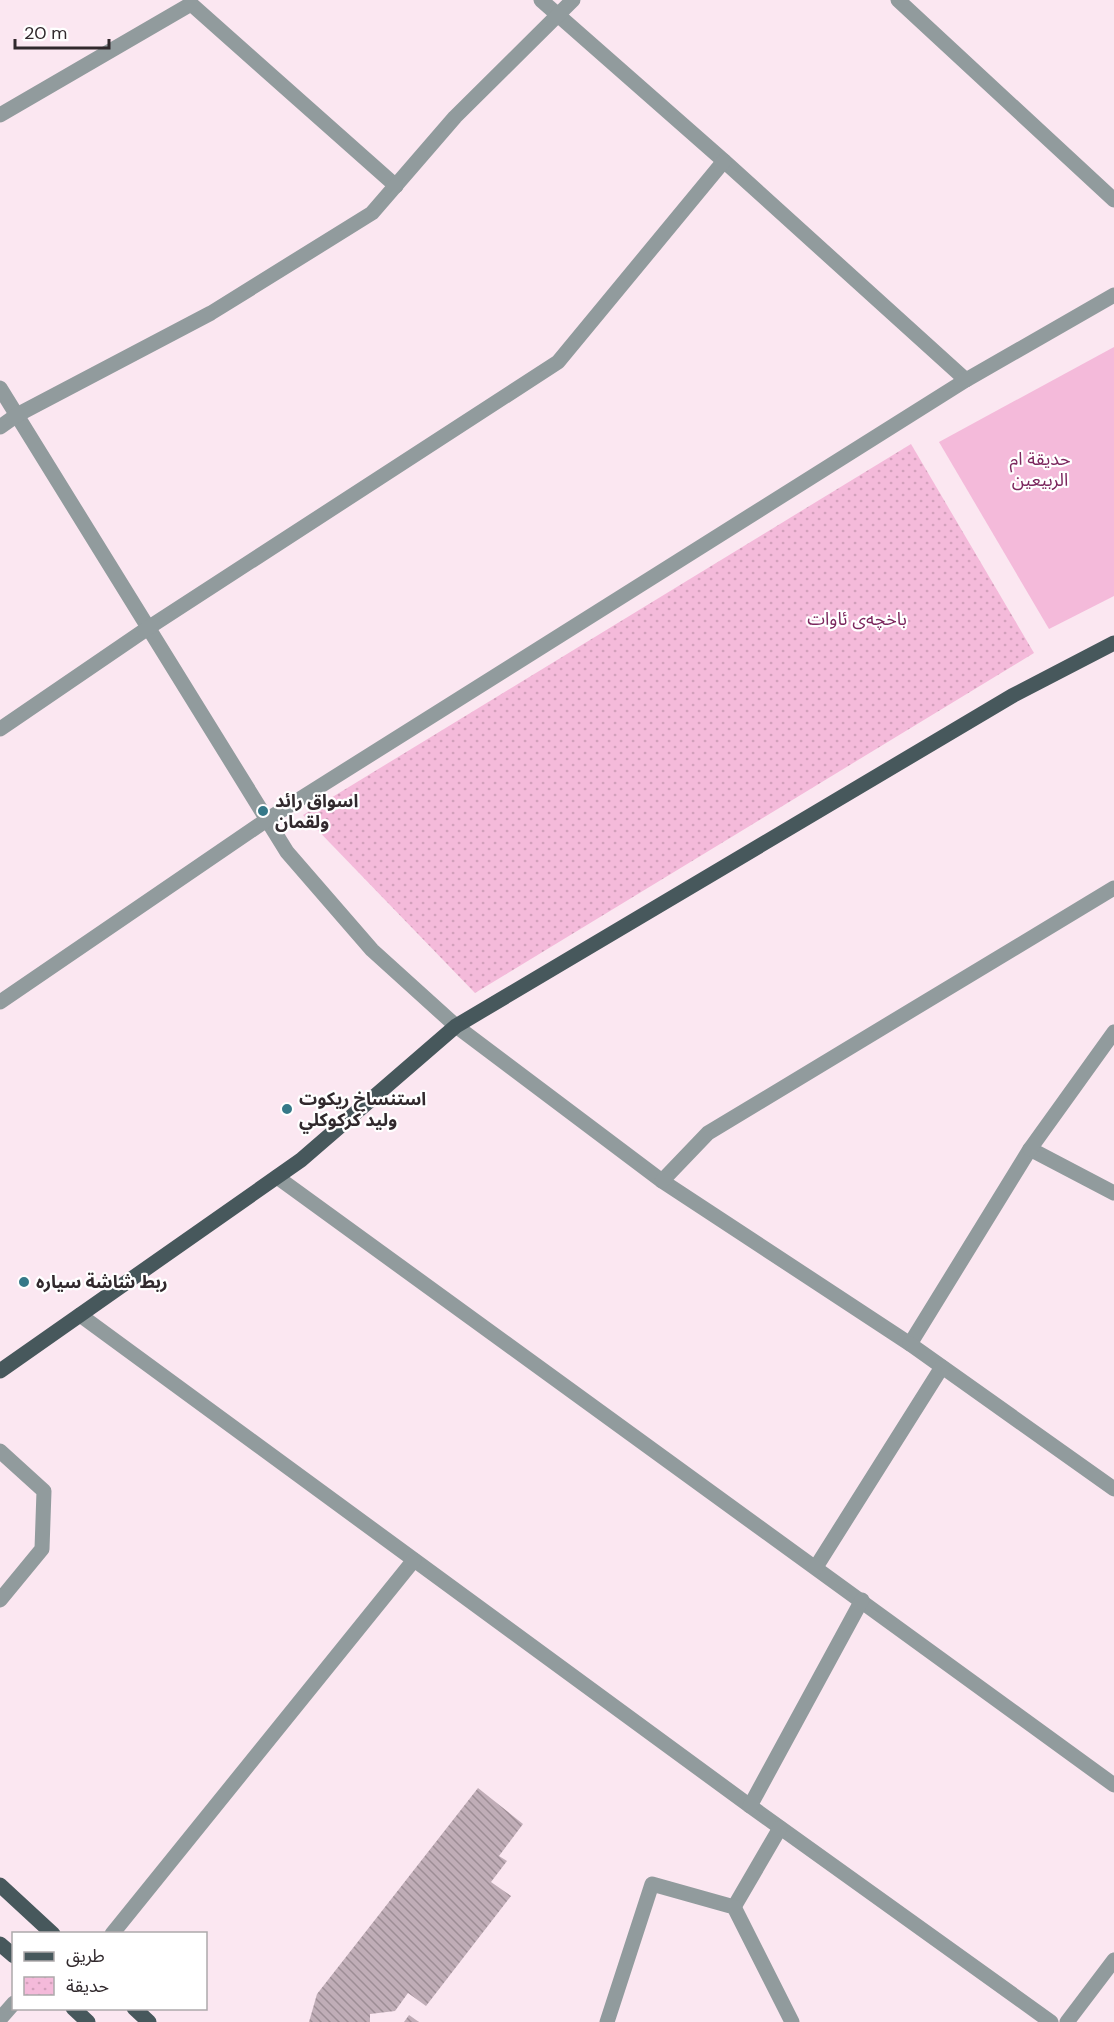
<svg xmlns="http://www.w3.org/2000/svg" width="1114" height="2022" font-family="'DM Sans','Noto Sans Arabic',sans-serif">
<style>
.green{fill:#f4bada}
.park{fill:url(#park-dots)}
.building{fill:url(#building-back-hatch)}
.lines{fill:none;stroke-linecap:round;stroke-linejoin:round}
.minor{stroke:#919b9d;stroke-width:15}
.major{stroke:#47585c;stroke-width:15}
.poi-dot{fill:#357888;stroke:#fff;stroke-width:2}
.labels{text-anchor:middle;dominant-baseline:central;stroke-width:4.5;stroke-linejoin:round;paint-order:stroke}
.park-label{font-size:18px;fill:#7c275e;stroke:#fff}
.poi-label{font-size:18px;font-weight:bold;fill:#31292d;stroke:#fff;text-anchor:start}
</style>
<defs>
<pattern id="park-dots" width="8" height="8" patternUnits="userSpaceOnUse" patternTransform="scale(1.5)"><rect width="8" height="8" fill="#f4bada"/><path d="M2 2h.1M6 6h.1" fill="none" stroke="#d2a0bb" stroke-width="1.8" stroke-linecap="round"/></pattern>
<pattern id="building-back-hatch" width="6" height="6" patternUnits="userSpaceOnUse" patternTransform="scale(1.5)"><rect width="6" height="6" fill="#c0adb7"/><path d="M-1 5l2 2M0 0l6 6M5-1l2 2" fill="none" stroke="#9d8d95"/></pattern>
</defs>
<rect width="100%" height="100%" fill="#fbe7f1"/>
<path class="green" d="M1114 347V596L1049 629 939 442Z"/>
<path class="park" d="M911 444 1034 653 475 993 303 815Z"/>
<g class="building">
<path d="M478 1788 523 1824 499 1856 507 1861 491 1882 511 1896 426 2006 408 1993 395 2011 370 2014V2022H309L317 1994Z"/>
<path d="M409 2015 419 2022H404Z"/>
</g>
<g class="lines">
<g class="minor">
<path d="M541 0 724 161 966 380"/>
<path d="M898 0 1114 200"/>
<path d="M0 115 191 4 396 186"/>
<path d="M0 388 287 852 372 950 456 1026 662 1181 910 1344 1030 1149 1114 1193"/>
<path d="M0 427 17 415 211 313 372 213 455 117 573 0"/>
<path d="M0 729 148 628 558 362 724 161"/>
<path d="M0 1002 268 819 966 380 1114 295"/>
<path d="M1030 1149 1114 1032"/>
<path d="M277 1177 1114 1785"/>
<path d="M662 1181 708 1133 1114 888"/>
<path d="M80 1315 750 1806 1051 2022"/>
<path d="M910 1344 1114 1489"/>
<path d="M0 1451 44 1491 42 1549 0 1600"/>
<path d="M816 1567 942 1367"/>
<path d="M750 1806 862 1600"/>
<path d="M734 1907 780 1828"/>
<path d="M112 1934 414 1560"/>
<path d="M0 2019 14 2003"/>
<path d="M607 2022 652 1884 734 1907 792 2022"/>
<path d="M1067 2022 1114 1960"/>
</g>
<g class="major">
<path d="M0 1371 301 1160 456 1026 1012 696 1114 643"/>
<path d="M0 1885 53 1934"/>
<path d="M0 1944 14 1956"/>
<path d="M73 2008 88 2022"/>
<path d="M134 2008 149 2022"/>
</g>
</g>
<g class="poi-dot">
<circle cx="263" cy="811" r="6"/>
<circle cx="287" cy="1109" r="6"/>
<circle cx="24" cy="1282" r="6"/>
</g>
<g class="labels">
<g class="park-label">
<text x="1040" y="459">حديقة ام<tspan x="1040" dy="21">الربيعين</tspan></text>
<text x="857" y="619">باخچەی ئاوات</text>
</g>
<g class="poi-label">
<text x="275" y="801">اسواق رائد<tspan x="275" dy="21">ولقمان</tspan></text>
<text x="299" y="1099">استنساخ ريكوت<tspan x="299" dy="21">وليد كركوكلي</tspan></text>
<text x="36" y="1282">ربط شاشة سياره</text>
</g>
</g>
<rect x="12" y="1932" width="195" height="78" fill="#ffffff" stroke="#ada9ab" stroke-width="1.5"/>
<rect x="24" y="1952" width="30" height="9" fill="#47585c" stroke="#ada9ab" stroke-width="1.5"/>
<text x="66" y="1962" font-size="18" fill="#31292d">طريق</text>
<rect x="24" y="1977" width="30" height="18" fill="url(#park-dots)" stroke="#ada9ab" stroke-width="1.5"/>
<text x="66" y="1992" font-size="18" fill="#31292d">حديقة</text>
<path d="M15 39v9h94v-9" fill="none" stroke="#31292d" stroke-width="3"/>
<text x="24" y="39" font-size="18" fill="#31292d" stroke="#ffffff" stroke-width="4.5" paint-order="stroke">20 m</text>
</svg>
